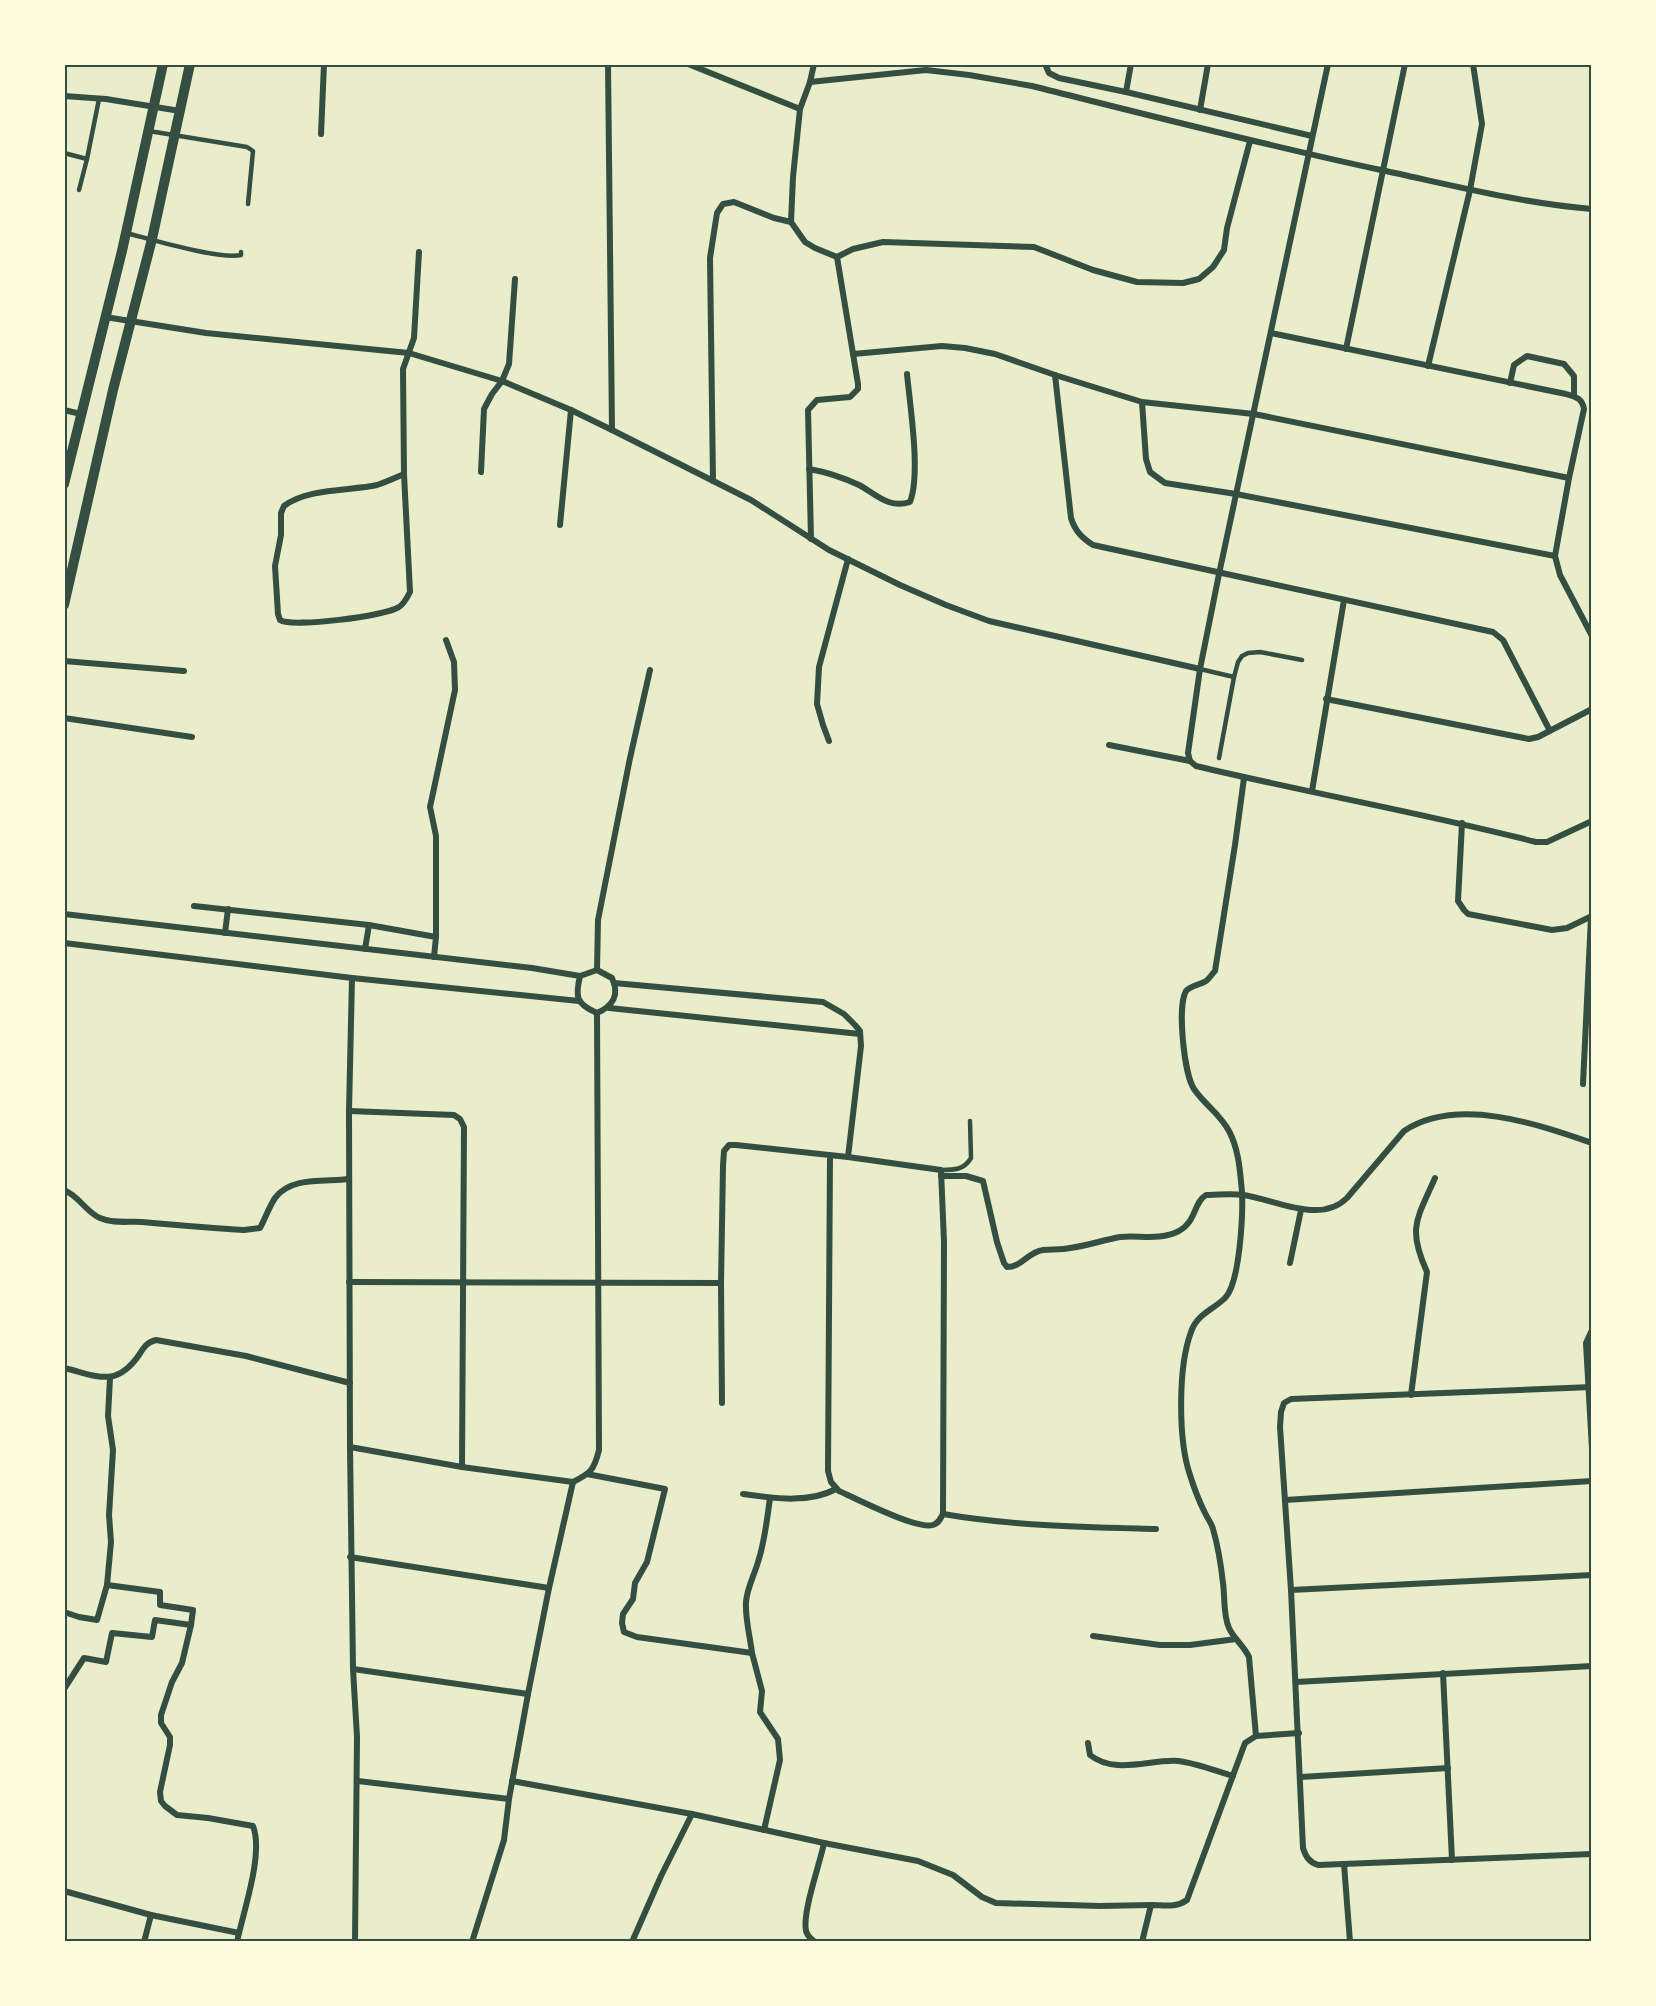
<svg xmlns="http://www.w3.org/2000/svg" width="1656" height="2006" font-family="'Asap Condensed',sans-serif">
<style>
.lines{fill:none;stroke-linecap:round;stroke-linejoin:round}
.service{stroke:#344e41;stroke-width:4.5}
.minor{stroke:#344e41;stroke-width:6}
.tertiary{stroke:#344e41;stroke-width:10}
.neatline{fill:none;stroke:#344e41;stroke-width:2}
</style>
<rect width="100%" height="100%" fill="#e9edc9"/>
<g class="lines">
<g class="service">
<path d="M149 131 247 147 253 151 248 204"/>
<path d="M64 153 87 159"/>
<path d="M79 190 87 159 99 99"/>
<path d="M126 233C150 239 220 260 241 255V252"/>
<path d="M1200 669 1234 677"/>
<path d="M1219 758 1234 677 1238 662 1242 656 1248 653 1260 652 1302 660"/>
<path d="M941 1170C954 1170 964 1170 971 1158L970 1121"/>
</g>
<g class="minor">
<path d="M608 64 612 430"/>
<path d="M688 64 800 109"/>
<path d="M1045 64 1049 73 1059 78 1126 92 1312 136"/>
<path d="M810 82 926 70 969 75 1032 86C1148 115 1264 145 1381 170 1451 185 1520 203 1592 209"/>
<path d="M1126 92 1131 64"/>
<path d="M64 96 106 99 180 111"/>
<path d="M1200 110 1208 64"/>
<path d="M321 134 324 64"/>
<path d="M837 257 853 249 883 242 1034 247 1093 270 1137 282 1183 283 1199 279 1213 267 1224 250 1227 228 1250 141"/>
<path d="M105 317 206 333 409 353 502 381 571 410 612 430 751 500 829 550 900 585 946 605 989 621 1200 669"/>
<path d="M1271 333 1566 394C1576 397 1582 398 1584 409L1569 478 1555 556 1560 575 1592 636"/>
<path d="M1346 349 1405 64"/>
<path d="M853 354 942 346 965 348 995 354 1055 375 1142 402 1254 414 1569 478"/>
<path d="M1428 366 1470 190 1482 124 1473 64"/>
<path d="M1055 375 1071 518C1075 531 1082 538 1093 545L1493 632 1503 640 1549 729"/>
<path d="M1510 383 1514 365 1527 356 1564 364 1574 376V396"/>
<path d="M1142 402 1146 459 1150 472 1165 483 1236 494 1555 556"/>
<path d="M64 410 81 414"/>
<path d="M809 469C826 472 844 478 859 485 876 494 888 509 910 502 921 474 910 406 907 374"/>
<path d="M481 472 484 409 492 394 502 381 509 364 515 279"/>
<path d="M404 474C395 478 386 482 377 485 350 491 308 488 284 506L281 513V535L275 566 278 614 280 620C292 628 386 616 399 607 404 604 407 598 410 592L404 474 403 369 414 338 419 252"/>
<path d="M713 481 710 258 717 213 723 204 734 202 774 218 791 222"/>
<path d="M560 525 571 410"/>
<path d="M811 539 808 410 817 400 850 397 858 389V384L837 257 815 248 805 242 791 222 793 177 800 109 810 82 814 64"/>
<path d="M64 661 184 671"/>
<path d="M1326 699 1529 739 1538 737 1592 709"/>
<path d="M64 718 192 737"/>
<path d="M829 741 823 725 817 704 819 667 848 559"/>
<path d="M1109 745 1190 761 1196 766C1309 793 1423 813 1536 842H1547L1592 821"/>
<path d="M1190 761 1188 753 1200 669 1219 574 1328 64"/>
<path d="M1244 778 1235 845 1215 971C1212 974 1209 979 1206 981 1200 985 1191 985 1186 991 1177 1006 1184 1074 1194 1089 1204 1104 1220 1114 1229 1131 1239 1150 1240 1171 1242 1192 1243 1214 1240 1283 1225 1298 1213 1310 1197 1314 1191 1332 1178 1367 1178 1440 1190 1475 1194 1488 1199 1501 1205 1513 1208 1519 1212 1524 1213 1529 1218 1546 1221 1565 1223 1583 1225 1597 1223 1615 1229 1628 1234 1639 1244 1646 1249 1657L1256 1736"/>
<path d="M1312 791 1344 600"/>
<path d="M1462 823 1458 901 1464 910 1468 914 1552 930 1567 928 1592 916"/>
<path d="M194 906 369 925 436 937 434 957"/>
<path d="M64 914 532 968 580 976"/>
<path d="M225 933 228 909"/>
<path d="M436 937V836L430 807 455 690 454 662 446 640"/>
<path d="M64 943 352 978 579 1001"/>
<path d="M365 949 369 925"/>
<path d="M597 970 598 920 630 758 650 670"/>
<path d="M597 970 612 978C620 995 613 1006 597 1013 576 1004 575 997 580 976Z"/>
<path d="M352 978 349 1111 350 1447 353 1669 357 1737 355 1942"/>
<path d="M614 983 823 1002 844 1014 855 1025 860 1031 861 1046 848 1157"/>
<path d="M609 1008 860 1034"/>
<path d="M1583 1084 1591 917"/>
<path d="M349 1111 454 1115 460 1119 464 1127 462 1467"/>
<path d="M941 1176H966L983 1181 997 1242 1004 1263 1007 1267C1022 1267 1028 1252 1043 1250 1052 1249 1061 1250 1070 1248 1087 1246 1103 1240 1120 1237 1140 1235 1159 1241 1179 1231 1197 1221 1193 1203 1206 1195 1218 1195 1231 1193 1243 1195 1274 1199 1320 1225 1347 1198L1404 1131C1457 1096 1537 1124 1592 1143"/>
<path d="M64 1190C79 1196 86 1212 100 1218 113 1224 128 1221 142 1222 176 1225 210 1228 244 1230L260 1228C265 1219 269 1207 275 1198 291 1176 325 1182 349 1179"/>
<path d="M1290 1263 1301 1210"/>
<path d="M349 1282 721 1283"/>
<path d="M1592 1330 1586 1343 1592 1449"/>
<path d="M64 1368C98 1376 116 1388 139 1355 144 1347 147 1342 156 1340L246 1356 350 1383"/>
<path d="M1592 1387 1291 1399 1284 1403 1281 1412 1280 1427 1291 1590 1303 1848C1306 1857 1309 1862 1318 1865L1592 1854"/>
<path d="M1411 1395 1427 1272C1407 1228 1417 1219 1435 1178"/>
<path d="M722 1403 721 1283 723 1166 724 1151 729 1145H736L848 1157 941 1170 944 1242 943 1514C940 1519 939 1523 933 1525 917 1530 857 1499 839 1491L831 1482 828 1471 830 1155"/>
<path d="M350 1447 462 1467 573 1482C591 1473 594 1470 599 1450L597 1013"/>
<path d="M587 1474 665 1489 647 1562 635 1583 633 1599 623 1614 622 1623 624 1632 637 1637 752 1653 762 1691 760 1712 778 1739 780 1760 764 1830"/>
<path d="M743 1494C773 1498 808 1504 836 1489"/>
<path d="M1285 1500 1592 1481"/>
<path d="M943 1514C1013 1526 1085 1527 1156 1529"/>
<path d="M350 1557 549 1588"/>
<path d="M107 1585 160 1592V1605L193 1610 191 1625"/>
<path d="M1291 1590 1592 1575"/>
<path d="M64 1612 79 1617 97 1620 107 1585 111 1542 109 1515 113 1450 108 1416 110 1378"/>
<path d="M1093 1636 1160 1645H1190L1236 1639"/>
<path d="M752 1653C750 1636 745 1619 746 1602 747 1588 754 1576 758 1562 765 1541 767 1519 770 1498"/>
<path d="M353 1669 528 1694"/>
<path d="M1443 1673 1452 1860"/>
<path d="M1296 1682 1592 1666"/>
<path d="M64 1689 84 1658 106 1662 112 1633 152 1637 155 1620 191 1625 182 1663 172 1682 161 1715V1723L170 1737V1745L160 1792 161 1801 165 1806 177 1815 208 1818 253 1826C264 1854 243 1912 237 1942"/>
<path d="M1088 1743 1090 1755C1115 1775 1150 1759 1178 1761 1196 1763 1216 1771 1233 1776"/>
<path d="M1301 1777 1448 1768"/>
<path d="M358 1781 509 1799"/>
<path d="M512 1781 692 1814 824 1843 918 1861 953 1875 982 1897 996 1903 1100 1906 1151 1905"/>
<path d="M1344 1864 1350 1942"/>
<path d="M64 1891 151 1915 239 1933"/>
<path d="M144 1942 151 1915"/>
<path d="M472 1942 504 1840 509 1799 528 1694 549 1588 573 1482"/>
<path d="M632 1942 661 1876 692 1814"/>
<path d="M815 1942C811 1939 807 1935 806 1931 802 1912 820 1864 824 1843"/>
<path d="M1142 1942 1151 1905C1164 1905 1176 1908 1187 1900L1245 1743 1256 1736 1299 1733"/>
</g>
<g class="tertiary">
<path d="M64 484 122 251 163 64"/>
<path d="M64 605 113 390 152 239 190 64"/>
</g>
</g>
<rect width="1656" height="2006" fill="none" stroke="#fefae0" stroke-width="132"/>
<rect x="66" y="66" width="1524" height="1874" class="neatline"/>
</svg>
